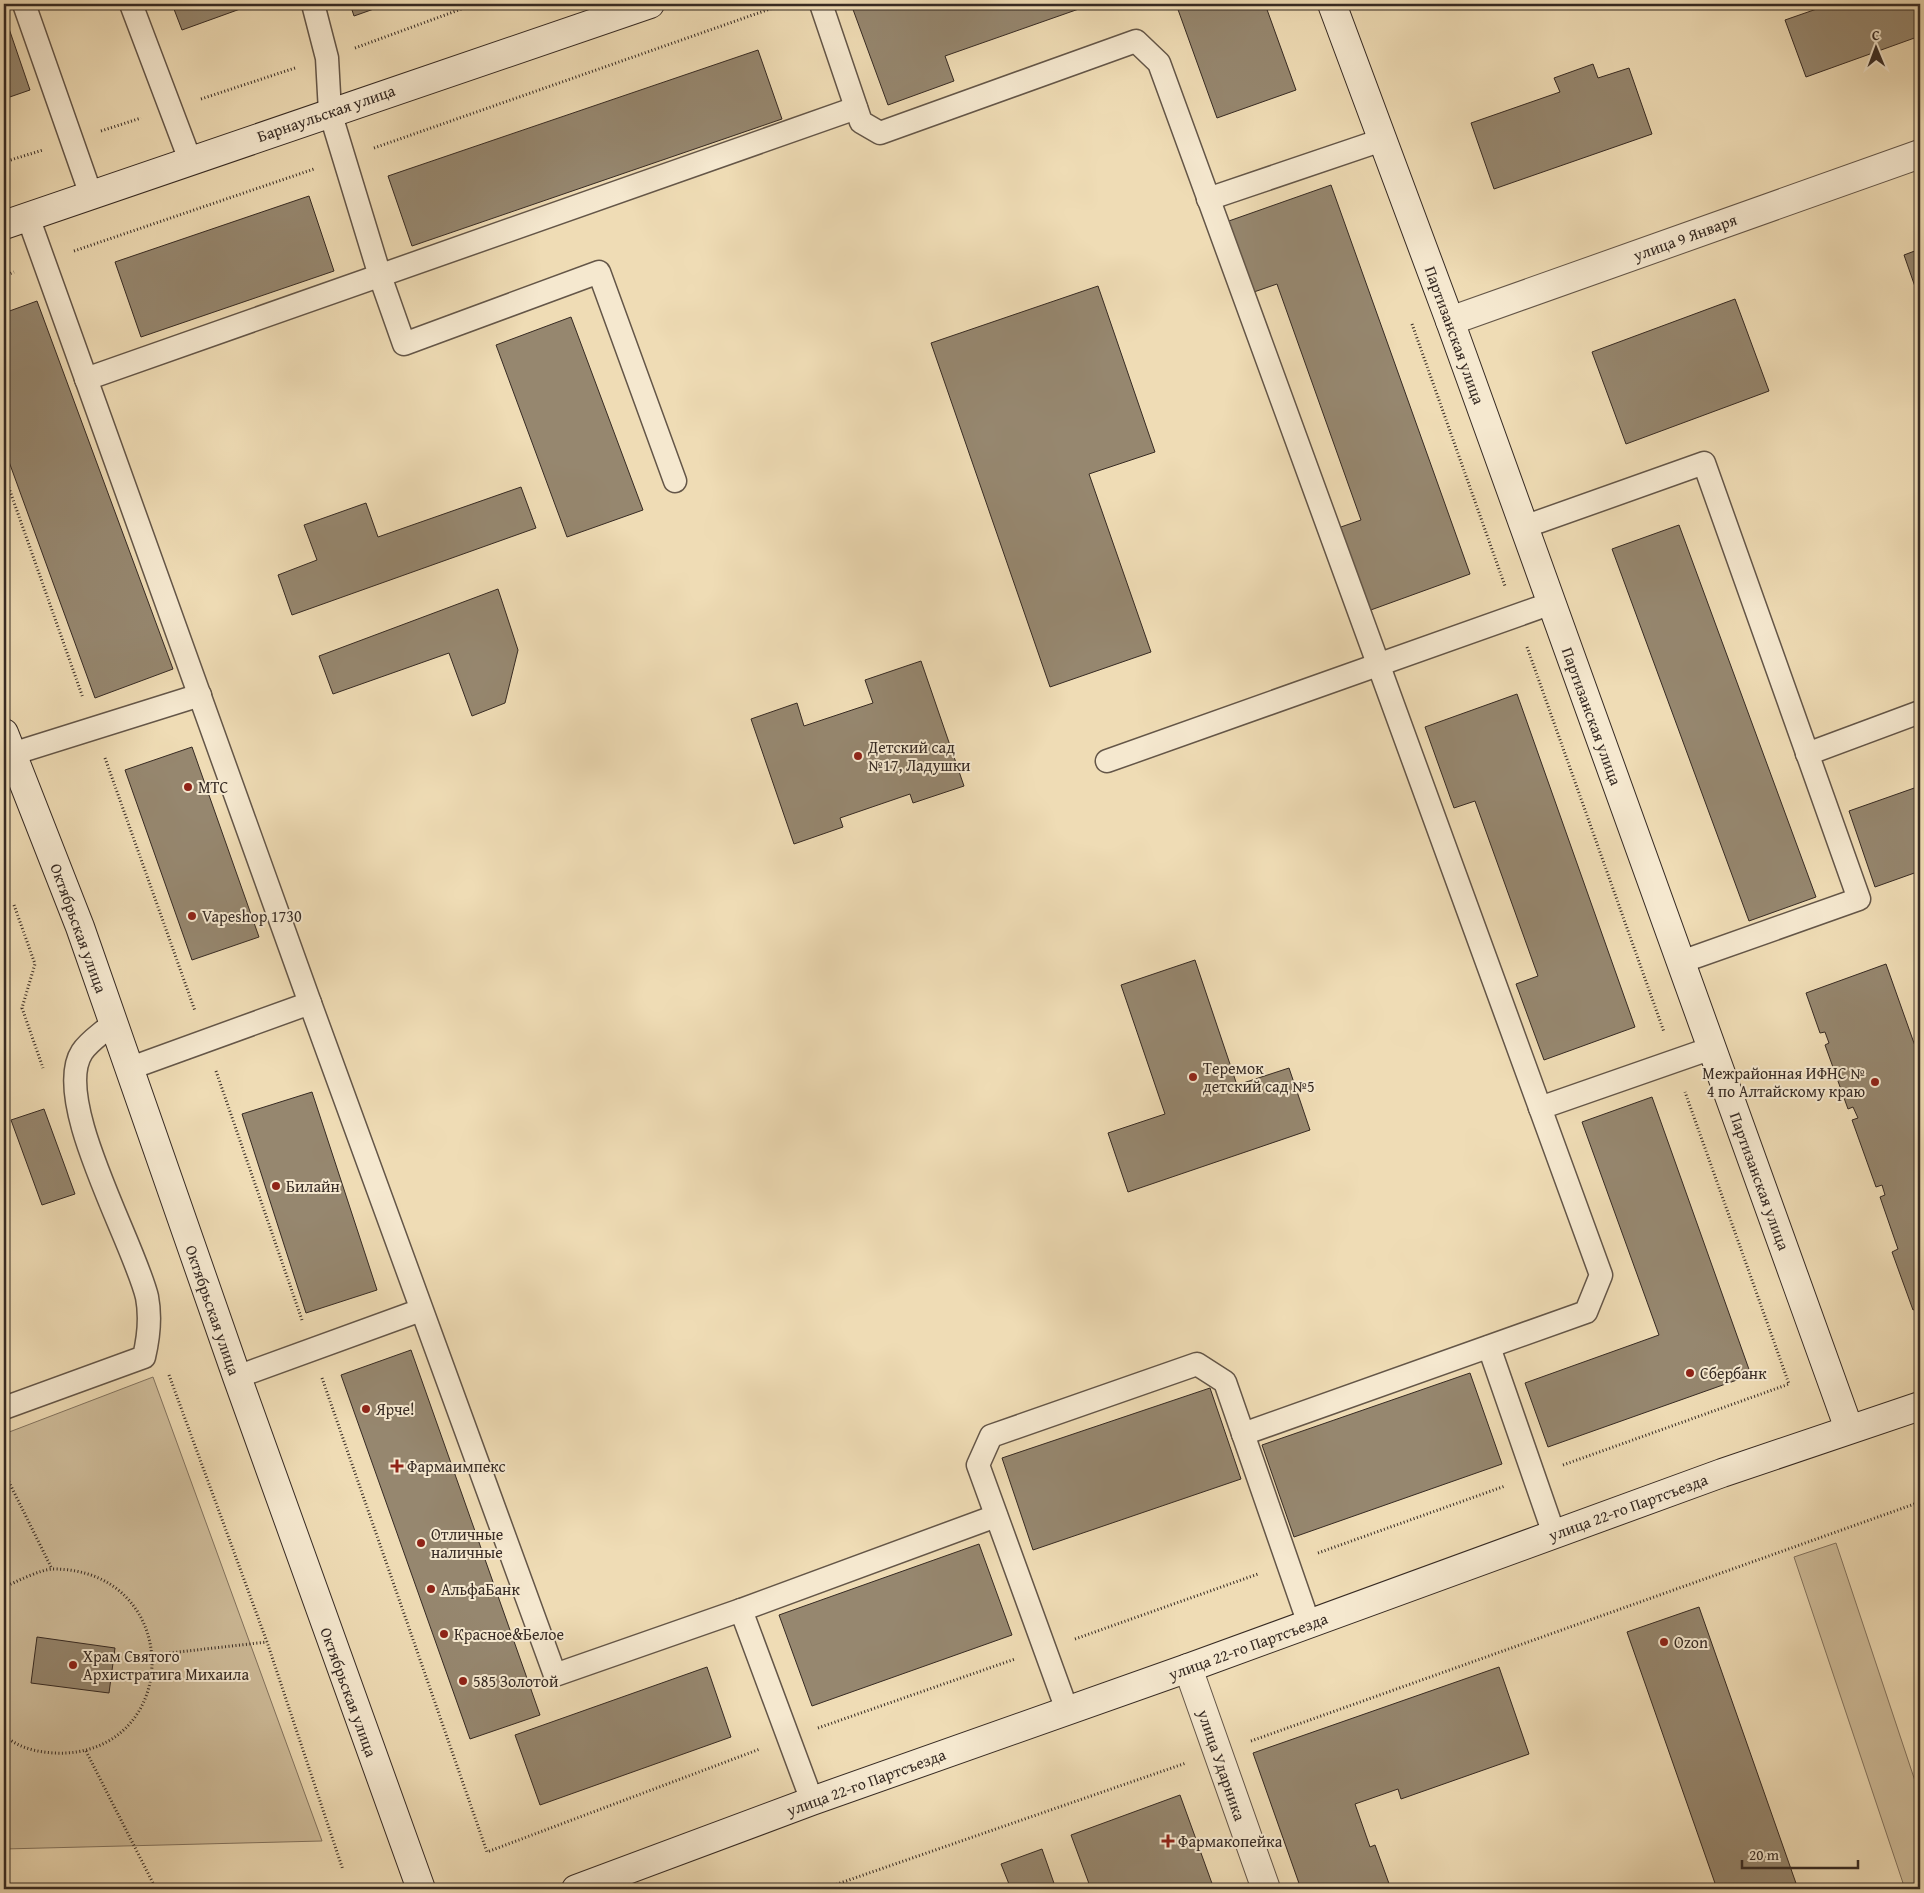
<svg xmlns="http://www.w3.org/2000/svg" width="1924" height="1893" font-family="'Gentium Book Plus',serif">
<style>
.grass{fill:#d0be9c;stroke:#837460}
.building{fill:#96876f;stroke:#362a23}
.lines{fill:none;stroke-linecap:round;stroke-linejoin:round}
.lane-casing{stroke:#645648;stroke-width:25}
.street-casing{stroke:#645648;stroke-width:30}
.secondary-casing{stroke:#362a23;stroke-width:30}
.path{stroke:#362a23;stroke-width:3;stroke-dasharray:1 2.5;stroke-linecap:butt}
.lane{stroke:#f5e8cf;stroke-width:22}
.street{stroke:#f5e8cf;stroke-width:28}
.secondary{stroke:#f5e8cf;stroke-width:28}
.poi-dot{fill:#8f2418;stroke:#f5e8cf;stroke-width:2}
.labels{text-anchor:middle;dominant-baseline:central;stroke-width:4;stroke-linejoin:round;paint-order:stroke}
.street-label{font-size:16px;fill:#362a23;stroke:#f5e8cf}
.poi-label{font-size:16px;fill:#362a23;stroke:#f5e8cf;text-anchor:start}
</style>
<rect width="100%" height="100%" fill="#efdcb5"/>
<filter id="stains"><feTurbulence type="fractalNoise" baseFrequency=".004" numOctaves="4"/><feColorMatrix values="0 0 0 0 .2 0 0 0 0 .09 0 0 0 0 .02 0 0 0 .5 -.17"/></filter>
<radialGradient id="worn" r=".72"><stop offset=".6" stop-color="#630" stop-opacity="0"/><stop offset="1" stop-color="#630" stop-opacity=".3"/></radialGradient>
<g class="grass">
<path d="M153 1377 322 1841 4 1849V1434Z"/>
<path d="M1836 1543 1920 1796V1889H1905L1794 1557Z"/>
</g>
<g class="building">
<path d="M172 4H254L182 30Z"/>
<path d="M350 4H388L354 16Z"/>
<path d="M851 4H1093L945 56 954 81 888 105Z"/>
<path d="M1176 4H1265L1296 90 1217 118Z"/>
<path d="M1831 4H1920V36L1806 77 1785 20Z"/>
<path d="M4 14 30 90 4 99Z"/>
<path d="M758 50 782 119 412 246 388 176Z"/>
<path d="M1593 64 1598 78 1629 68 1652 134 1494 189 1471 123 1560 92 1554 78Z"/>
<path d="M1331 185 1470 574 1368 611 1338 528 1361 520 1277 284 1251 293 1226 222Z"/>
<path d="M309 196 334 271 141 337 115 262Z"/>
<path d="M1920 249V301L1904 255Z"/>
<path d="M1098 286 1155 452 1089 474 1151 652 1050 687 931 343Z"/>
<path d="M1735 299 1769 391 1626 444 1592 352Z"/>
<path d="M37 301 173 669 95 698 4 448V313Z"/>
<path d="M571 317 643 510 567 537 496 345Z"/>
<path d="M521 487 536 528 292 615 278 575 317 560 304 525 366 503 378 537Z"/>
<path d="M1679 525 1816 897 1749 921 1612 549Z"/>
<path d="M498 589 518 650 505 703 472 716 449 653 333 694 319 656Z"/>
<path d="M921 661 964 786 913 803 910 794 840 818 843 827 794 844 751 719 797 703 804 726 873 703 865 680Z"/>
<path d="M1517 694 1635 1027 1544 1060 1516 984 1538 976 1475 801 1454 808 1425 727Z"/>
<path d="M192 747 259 937 192 960 125 770Z"/>
<path d="M1920 786V871L1875 887 1849 811Z"/>
<path d="M1195 960 1237 1085 1289 1068 1310 1130 1128 1192 1108 1133 1165 1114 1121 985Z"/>
<path d="M1886 964 1920 1060V1307L1913 1310 1892 1252 1898 1249 1880 1197 1885 1195 1882 1185 1876 1187 1852 1120 1858 1118 1853 1107 1848 1109 1825 1045 1829 1043 1825 1032 1820 1033 1806 993Z"/>
<path d="M312 1092 377 1290 306 1313 242 1114Z"/>
<path d="M1652 1097 1751 1375 1548 1447 1525 1383 1659 1335 1582 1122Z"/>
<path d="M44 1109 75 1194 42 1205 11 1120Z"/>
<path d="M411 1350 540 1715 470 1739 341 1375Z"/>
<path d="M1470 1373 1502 1464 1294 1537 1262 1445Z"/>
<path d="M1210 1388 1241 1479 1033 1550 1002 1458Z"/>
<path d="M979 1544 1012 1635 812 1706 779 1615Z"/>
<path d="M1699 1607 1798 1889H1717L1627 1632Z"/>
<path d="M37 1637 115 1648 109 1693 31 1683Z"/>
<path d="M707 1667 731 1737 540 1805 515 1735Z"/>
<path d="M1499 1667 1529 1754 1401 1799 1398 1789 1355 1804 1370 1847 1375 1845 1391 1889H1301L1253 1753Z"/>
<path d="M1180 1795 1214 1889H1091L1071 1835Z"/>
<path d="M1042 1849 1056 1889H1011L1001 1864Z"/>
</g>
<g class="lines">
<defs>
<g id="lane">
<path d="M24 4 91 195"/>
<path d="M131 4 190 160"/>
<path d="M313 4 327 58 330 112 380 276 404 344 599 272 675 481"/>
<path d="M821 4 861 122 880 133 1136 41 1159 63 1601 1275 1586 1312 1243 1434"/>
<path d="M1208 199 1382 140"/>
<path d="M28 217 310 1003"/>
<path d="M86 379 856 108"/>
<path d="M1524 527 1704 463 1859 899 1681 962"/>
<path d="M12 754 200 695"/>
<path d="M1807 754 1920 712"/>
<path d="M1107 761 1552 603"/>
<path d="M128 1069 310 1003 555 1675 741 1610 812 1801"/>
<path d="M1540 1108 1712 1048"/>
<path d="M1489 1347 1554 1534"/>
<path d="M237 1377 421 1310"/>
<path d="M4 1408 144 1357C149 1336 151 1318 147 1297 134 1242 51 1100 82 1052 89 1041 104 1032 113 1023"/>
<path d="M741 1610 996 1516"/>
<path d="M1067 1710 978 1465 991 1436 1197 1364 1225 1382 1309 1624"/>
</g>
<g id="street">
<path d="M1450 321 1920 154"/>
<path d="M1188 1668 1266 1889"/>
</g>
<g id="secondary">
<path d="M1332 4 1450 321 1849 1429"/>
<path d="M4 225 650 4"/>
<path d="M4 733 80 927 237 1377 421 1889"/>
<path d="M576 1889 812 1801 1188 1668 1722 1473 1920 1406"/>
</g>
</defs>
<use href="#lane" class="lane-casing"/>
<use href="#street" class="street-casing"/>
<use href="#secondary" class="secondary-casing"/>
<g class="path">
<path d="M355 48 475 4"/>
<path d="M201 99 295 68"/>
<path d="M101 131 141 118"/>
<path d="M374 148 784 4"/>
<path d="M4 162 43 150"/>
<path d="M74 251 314 169"/>
<path d="M4 276 14 272"/>
<path d="M1412 324 1505 586"/>
<path d="M4 474 83 698"/>
<path d="M1527 647 1664 1032"/>
<path d="M105 758 195 1011"/>
<path d="M14 905 35 964 22 1008 43 1068"/>
<path d="M216 1071 302 1320"/>
<path d="M169 1375 267 1642 343 1870"/>
<path d="M322 1378 487 1852 760 1749"/>
<path d="M1563 1465 1789 1384 1685 1092"/>
<path d="M4 1472 52 1569"/>
<path d="M1318 1553 1505 1486"/>
<path d="M4 1587C16 1582 41 1569 53 1569 181 1569 184 1745 67 1753 45 1754 20 1750 4 1735"/>
<path d="M1075 1639 1258 1574"/>
<path d="M152 1655 267 1642"/>
<path d="M818 1728 1015 1659"/>
<path d="M1251 1741 1920 1502"/>
<path d="M86 1751 156 1889"/>
<path d="M823 1889 1186 1763"/>
</g>
<use href="#lane" class="lane"/>
<use href="#street" class="street"/>
<use href="#secondary" class="secondary"/>
</g>
<g class="poi-dot">
<circle cx="858" cy="756" r="5"/>
<circle cx="188" cy="787" r="5"/>
<circle cx="192" cy="916" r="5"/>
<circle cx="1193" cy="1077" r="5"/>
<circle cx="1875" cy="1082" r="5"/>
<circle cx="276" cy="1186" r="5"/>
<circle cx="1690" cy="1373" r="5"/>
<circle cx="366" cy="1409" r="5"/>
<path d="M394.5 1458.5h5v5h5v5h-5v5h-5v-5h-5v-5h5z"/>
<circle cx="421" cy="1543" r="5"/>
<circle cx="431" cy="1589" r="5"/>
<circle cx="444" cy="1634" r="5"/>
<circle cx="1664" cy="1642" r="5"/>
<circle cx="73" cy="1665" r="5"/>
<circle cx="463" cy="1681" r="5"/>
<path d="M1165.5 1833.5h5v5h5v5h-5v5h-5v-5h-5v-5h5z"/>
</g>
<g class="labels">
<g class="street-label">
<text transform="translate(326 113) rotate(-19)">Барнаульская улица</text>
<text transform="translate(1685 237) rotate(-20)">улица 9 Января</text>
<text transform="translate(1455 335) rotate(70)">Партизанская улица</text>
<text transform="translate(1592 716) rotate(70)">Партизанская улица</text>
<text transform="translate(79 928) rotate(70)">Октябрьская улица</text>
<text transform="translate(1760 1181) rotate(70)">Партизанская улица</text>
<text transform="translate(213 1310) rotate(71)">Октябрьская улица</text>
<text transform="translate(1628 1507) rotate(-20)">улица 22-го Партсъезда</text>
<text transform="translate(1248 1646) rotate(-20)">улица 22-го Партсъезда</text>
<text transform="translate(349 1692) rotate(70)">Октябрьская улица</text>
<text transform="translate(1222 1765) rotate(71)">улица Ударника</text>
<text transform="translate(866 1782) rotate(-20)">улица 22-го Партсъезда</text>
</g>
<g class="poi-label">
<text x="868" y="747">Детский сад<tspan x="868" dy="18">№17, Ладушки</tspan></text>
<text x="198" y="787">МТС</text>
<text x="202" y="916">Vapeshop 1730</text>
<text x="1203" y="1068">Теремок<tspan x="1203" dy="18">детский сад №5</tspan></text>
<text x="1865" y="1073" text-anchor="end">Межрайонная ИФНС №<tspan x="1865" dy="18">4 по Алтайскому краю</tspan></text>
<text x="286" y="1186">Билайн</text>
<text x="1700" y="1373">Сбербанк</text>
<text x="376" y="1409">Ярче!</text>
<text x="407" y="1466">Фармаимпекс</text>
<text x="431" y="1534">Отличные<tspan x="431" dy="18">наличные</tspan></text>
<text x="441" y="1589">АльфаБанк</text>
<text x="454" y="1634">Красное&amp;Белое</text>
<text x="1674" y="1642">Ozon</text>
<text x="83" y="1656">Храм Святого<tspan x="83" dy="18">Архистратига Михаила</tspan></text>
<text x="473" y="1681">585 Золотой</text>
<text x="1178" y="1841">Фармакопейка</text>
</g>
</g>
<rect width="1924" height="1893" fill="none" stroke="#efdcb5" stroke-width="20"/>
<rect x="5" y="5" width="1914" height="1883" fill="none" stroke="#362a23" stroke-width="2.5"/>
<rect x="10" y="10" width="1904" height="1873" fill="none" stroke="#362a23"/>
<g transform="translate(1876 48) rotate(359)" stroke="#f5e8cf" stroke-width="4" paint-order="stroke">
<path d="M0-4L9 19L0 12L-9 19Z" fill="#362a23"/>
<text y="-8" font-size="14" font-weight="bold" text-anchor="middle" fill="#362a23">С</text>
</g>
<path d="M1742 1860v8h116v-8" fill="none" stroke="#362a23" stroke-width="2.5"/>
<text x="1749" y="1860" font-size="15" fill="#362a23" stroke="#f5e8cf" stroke-width="4" paint-order="stroke">20 m</text>
<rect width="100%" height="100%" filter="url(#stains)"/>
<rect width="100%" height="100%" fill="url(#worn)"/>
</svg>
